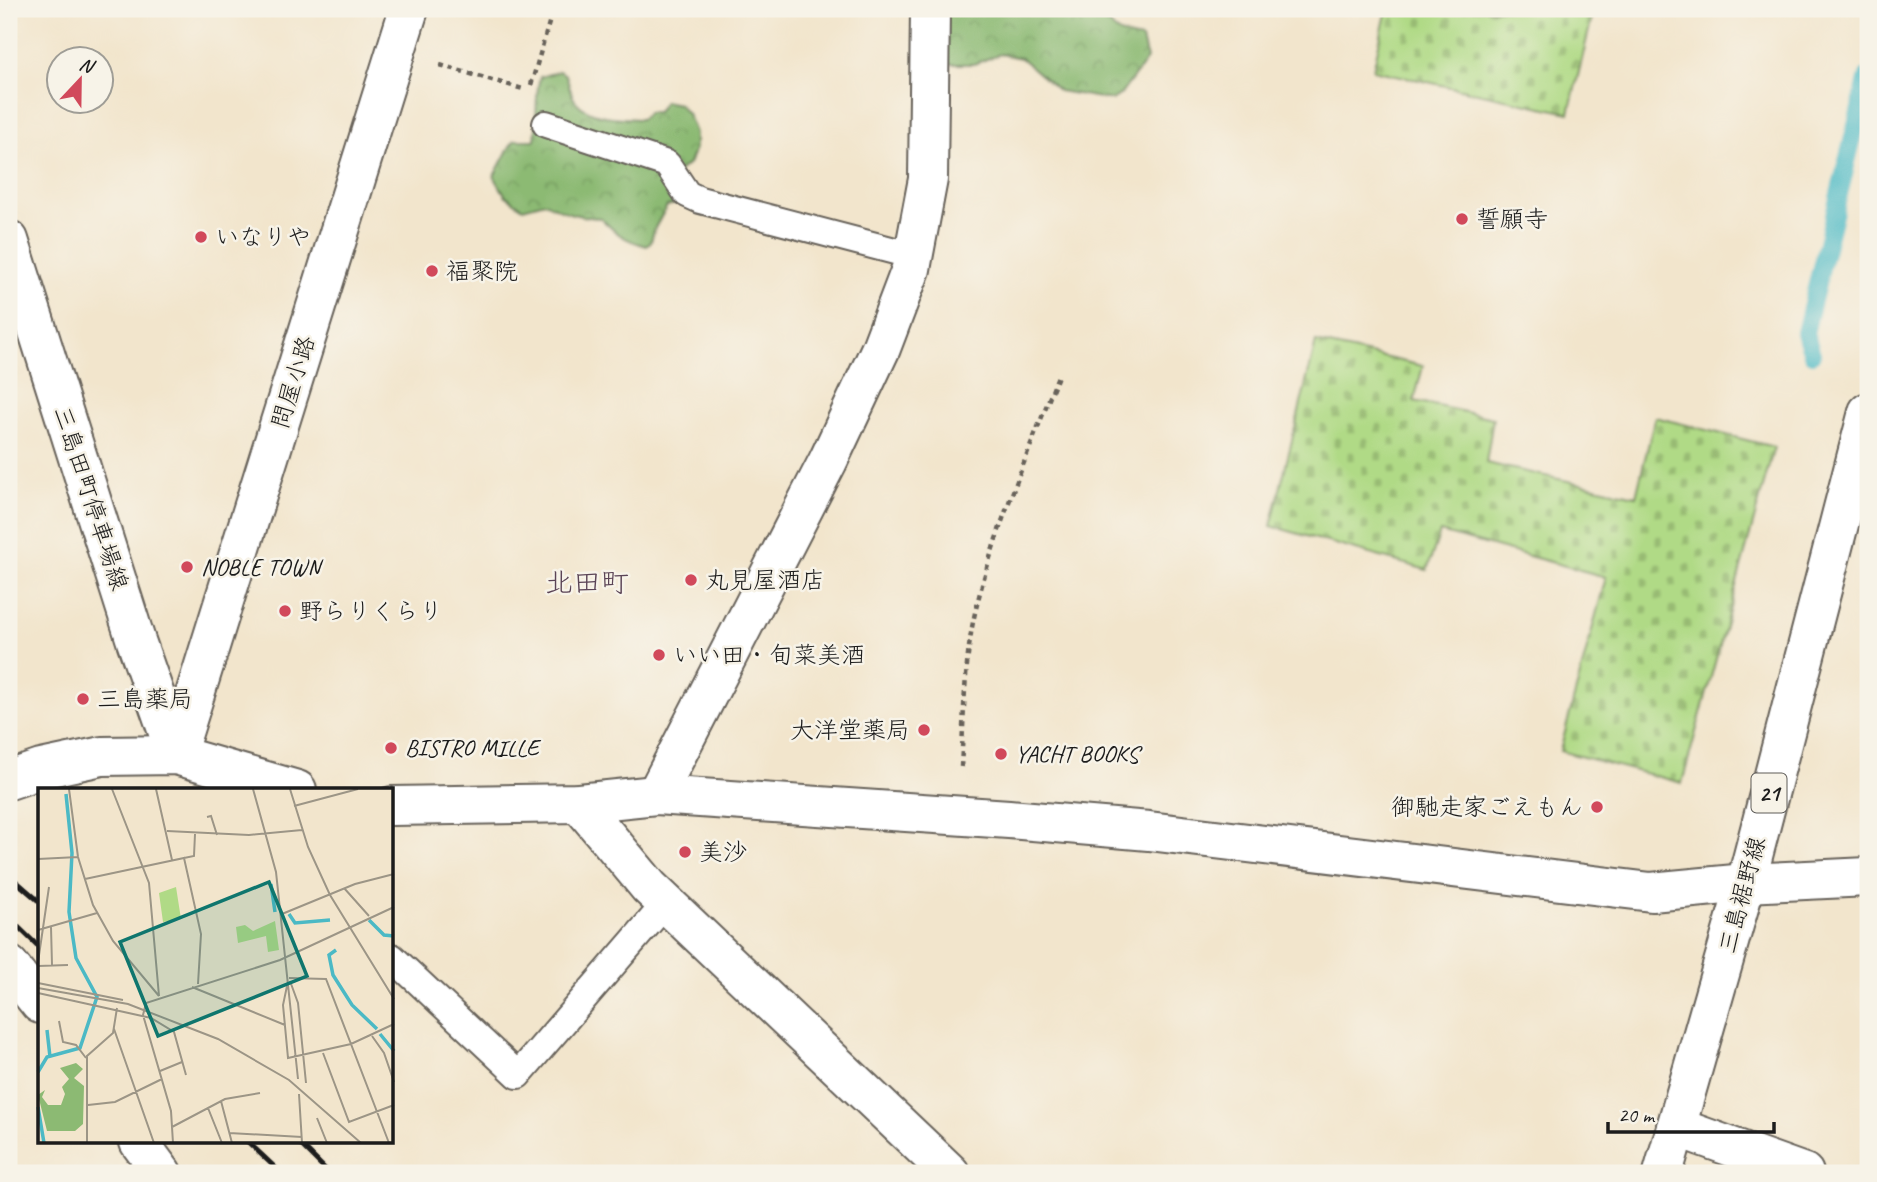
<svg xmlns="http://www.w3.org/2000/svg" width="1877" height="1182" font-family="Caveat,'Klee One',sans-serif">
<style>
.forest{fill:url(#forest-crowns);stroke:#546b48;stroke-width:2}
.cemetery{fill:url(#cemetery-stones);stroke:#667b51;stroke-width:2}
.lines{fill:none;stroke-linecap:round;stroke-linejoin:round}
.stream{stroke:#4bb9c5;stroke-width:18}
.lane-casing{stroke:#67625a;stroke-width:30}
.street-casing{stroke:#67625a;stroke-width:42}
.secondary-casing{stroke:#67625a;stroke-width:42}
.primary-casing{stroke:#67625a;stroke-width:42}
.path{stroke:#67625a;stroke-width:4.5;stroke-dasharray:5 5;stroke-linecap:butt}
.lane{stroke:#fff;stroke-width:26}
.street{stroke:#fff;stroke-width:38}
.secondary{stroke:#fff;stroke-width:38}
.primary{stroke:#fff;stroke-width:38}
.rail{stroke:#1c1c1c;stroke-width:5}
.poi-dot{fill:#d1495b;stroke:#f7f3e8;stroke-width:2.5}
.labels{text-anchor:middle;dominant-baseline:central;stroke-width:5;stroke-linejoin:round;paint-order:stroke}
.shield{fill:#f7f3e8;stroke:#5e5c59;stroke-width:2}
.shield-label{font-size:23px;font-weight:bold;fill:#1c1c1c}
.poi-label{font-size:24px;fill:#1c1c1c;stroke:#f7f3e8;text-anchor:start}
.street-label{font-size:24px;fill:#1c1c1c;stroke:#f7f3e8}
.quarter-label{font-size:28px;fill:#5b4456;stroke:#f7f3e8}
.inset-river{fill:none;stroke:#4bb9c5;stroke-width:3.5}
.inset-road{fill:none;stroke:#9c9586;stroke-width:2}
.view{fill:#0f766e;fill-opacity:0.15;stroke:#0f766e;stroke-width:3.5}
.inset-edge{fill:none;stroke:#1c1c1c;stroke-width:3.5}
</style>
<defs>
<pattern id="forest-crowns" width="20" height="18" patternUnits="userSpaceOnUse" patternTransform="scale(1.75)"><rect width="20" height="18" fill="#8cba73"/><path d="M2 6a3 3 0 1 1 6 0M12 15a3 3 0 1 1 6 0" fill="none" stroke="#789f63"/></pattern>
<pattern id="cemetery-stones" width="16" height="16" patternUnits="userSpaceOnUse" patternTransform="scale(1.75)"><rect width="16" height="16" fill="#b0da86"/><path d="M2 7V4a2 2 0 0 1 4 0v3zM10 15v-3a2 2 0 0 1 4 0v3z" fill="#97ba73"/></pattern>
</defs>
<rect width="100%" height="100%" fill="#f7f3e8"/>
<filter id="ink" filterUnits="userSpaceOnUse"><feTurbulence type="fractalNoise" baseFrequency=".0143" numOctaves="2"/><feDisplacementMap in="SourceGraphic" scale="14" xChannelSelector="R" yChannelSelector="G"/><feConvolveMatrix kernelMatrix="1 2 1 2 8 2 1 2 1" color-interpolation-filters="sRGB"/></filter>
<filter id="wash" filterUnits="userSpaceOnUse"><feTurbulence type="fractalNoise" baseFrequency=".00686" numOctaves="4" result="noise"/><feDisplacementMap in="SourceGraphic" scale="28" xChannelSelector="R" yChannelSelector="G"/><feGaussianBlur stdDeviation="1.57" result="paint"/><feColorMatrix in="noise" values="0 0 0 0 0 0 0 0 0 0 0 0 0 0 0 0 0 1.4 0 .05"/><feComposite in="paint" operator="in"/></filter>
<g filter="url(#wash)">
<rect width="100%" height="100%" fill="#f2e5cc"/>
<g class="forest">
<path d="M937 9H1110L1104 13C1111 32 1122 36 1142 39L1147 59 1121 94 1112 100 1059 91 1021 58 1000 54 974 64H945Z"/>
<path d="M559 71 566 75C568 82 570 90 573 97 585 119 620 118 641 119L648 112H657L664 101 679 104 688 115 695 133V148L689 164C671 173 672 187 675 204L667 206 655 228 651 241 647 246C626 241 615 233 601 218 579 217 564 213 545 202L523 208 505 195 494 176 510 146 515 140H535C538 119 534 98 540 77Z"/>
</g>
<g class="cemetery">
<path d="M1387 9H1594L1569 113 1373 70Z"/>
<path d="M1316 342 1423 366 1414 401 1493 418 1486 463 1636 496 1655 417 1774 447 1682 783 1560 751 1606 577 1440 532 1427 570 1271 526Z"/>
</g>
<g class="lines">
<path class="stream" d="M1812 354 1805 333 1868 76"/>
</g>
</g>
<g filter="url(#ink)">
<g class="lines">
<defs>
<g id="lane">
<path d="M546 124 667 164 687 194 700 200 914 256"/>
<path d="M392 957 518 1075 666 903"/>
</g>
<g id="street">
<path d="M176 755 409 9"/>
<path d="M656 795 828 461 881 348 911 269 928 179 930 9"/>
<path d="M579 803 649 887 950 1173"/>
<path d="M1746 883 1868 877"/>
<path d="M9 965 40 1004"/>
<path d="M1676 1127 1804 1173"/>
<path d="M139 1142 162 1173"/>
</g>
<g id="secondary">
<path d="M9 240 136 641 176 755"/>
<path d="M9 780 41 769 102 756 176 755 297 790"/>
<path d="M392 806 579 803 656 795 1009 819 1149 831 1651 892 1746 883"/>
</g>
<path id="primary" d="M1663 1173 1746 883 1868 412"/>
</defs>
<use href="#lane" class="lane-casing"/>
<use href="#street" class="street-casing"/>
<use href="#secondary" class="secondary-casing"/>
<use href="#primary" class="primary-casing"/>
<g class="path">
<path d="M440 65 523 89"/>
<path d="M531 85 553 9"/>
<path d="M961 767C964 719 964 669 973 622 991 537 1028 455 1059 373"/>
</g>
<use href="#lane" class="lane"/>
<use href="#street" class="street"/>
<use href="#secondary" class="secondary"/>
<use href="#primary" class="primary"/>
<g class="rail">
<path d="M9 875 40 902"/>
<path d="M9 918 40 948"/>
<path d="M248 1142 281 1173"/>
<path d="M298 1142 329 1173"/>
</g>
</g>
</g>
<g class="poi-dot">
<circle cx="1462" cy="219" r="7"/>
<circle cx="201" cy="237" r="7"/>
<circle cx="432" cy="271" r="7"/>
<circle cx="187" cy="567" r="7"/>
<circle cx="691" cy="580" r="7"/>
<circle cx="285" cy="611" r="7"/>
<circle cx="659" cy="655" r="7"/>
<circle cx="83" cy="699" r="7"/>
<circle cx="924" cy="730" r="7"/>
<circle cx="391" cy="748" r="7"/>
<circle cx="1001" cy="754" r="7"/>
<circle cx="1597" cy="807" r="7"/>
<circle cx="685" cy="852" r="7"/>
</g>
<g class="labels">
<rect class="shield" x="1751.5" y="773.5" width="35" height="39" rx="5"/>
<g class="shield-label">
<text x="1769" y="793">21</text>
</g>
<g class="poi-label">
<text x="1476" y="219">誓願寺</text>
<text x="215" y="237">いなりや</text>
<text x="446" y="271">福聚院</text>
<text x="201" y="567">NOBLE TOWN</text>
<text x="705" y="580">丸見屋酒店</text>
<text x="299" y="611">野らりくらり</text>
<text x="673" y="655">いい田・旬菜美酒</text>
<text x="97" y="699">三島薬局</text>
<text x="910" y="730" text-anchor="end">大洋堂薬局</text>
<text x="405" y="748">BISTRO MILLE</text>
<text x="1015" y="754">YACHT BOOKS</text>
<text x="1583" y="807" text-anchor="end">御馳走家ごえもん</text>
<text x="699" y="852">美沙</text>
</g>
<g class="street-label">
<text transform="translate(293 382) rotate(-73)">問屋小路</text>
<text transform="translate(91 498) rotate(72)">三島田町停車場線</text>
<text transform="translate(1742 895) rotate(-75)">三島裾野線</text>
</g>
<g class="quarter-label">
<text x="587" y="582">北田町</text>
</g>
</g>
<g transform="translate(38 788)">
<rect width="355" height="355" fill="#f2e5cc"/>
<path d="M38 275 45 281 36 290 46 298 45 336 37 343H9L0 307 7 302 4 309 10 317H23L27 306 24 299 31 291 22 280Z" fill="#8cba73"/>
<path d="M138 99 143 131 125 134 121 105ZM237 133 241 162 230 164 228 148 200 155 198 139 207 137 215 143Z" fill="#b0da86"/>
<path class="inset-river" d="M233 96 237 124M251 126 257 135 292 132M331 132 346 147 356 148M298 162 291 167 295 187 314 217 339 241M9 242 12 269M342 246 356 263M0 284 9 269 42 260 59 209 38 170 31 124 34 65 28 6M0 319 6 355"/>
<path class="inset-road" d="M31 1 40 69 55 117 75 153 121 208M74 1 111 95 121 208M118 1 134 72M215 1 238 84 260 291M252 1 270 59 292 107 356 211M256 18 320 1M169 29 173 28 179 47M129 43 211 47 264 42M146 70 156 68 157 46M0 71 40 69M47 91 146 70 163 146 160 196M306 100 331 128M244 126 317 96 356 86M13 139 14 177M0 142 59 125M0 174 11 99M0 178 30 177M251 190 288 191 351 355M252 193 260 215 268 295M0 195 85 212M249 198 245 217 250 270 313 256 356 236M154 199 247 237M0 200 90 216 180 251 251 292 323 355M0 205 113 230 136 244 148 287M21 233 25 254 38 257 48 270M76 241 116 355M334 248 346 265 356 294M285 265 311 334 356 317M122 283 144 274M261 306 264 355M183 313 194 355M50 317 77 314 124 291M170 320 184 355M279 330 289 355M134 339 187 311 222 305M191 345 264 349M49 355V268L75 245 79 220M135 355 133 323 105 227 108 215 242 172 356 119"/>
<path class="view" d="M231 94 269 188 120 248 82 154Z"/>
<rect width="355" height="355" class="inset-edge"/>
</g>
<rect width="1877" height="1182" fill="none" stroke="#f7f3e8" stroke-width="35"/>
<g transform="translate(80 80) rotate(22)"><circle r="33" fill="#f7f3e8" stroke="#9f9d96" stroke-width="2"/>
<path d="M0-5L12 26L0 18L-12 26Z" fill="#d1495b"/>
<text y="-10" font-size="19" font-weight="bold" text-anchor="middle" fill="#1c1c1c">N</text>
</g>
<path d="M1608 1122v10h166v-10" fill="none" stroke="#1c1c1c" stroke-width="3.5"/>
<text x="1618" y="1122" font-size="21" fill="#1c1c1c" stroke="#f7f3e8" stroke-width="5" paint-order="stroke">20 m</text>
</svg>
